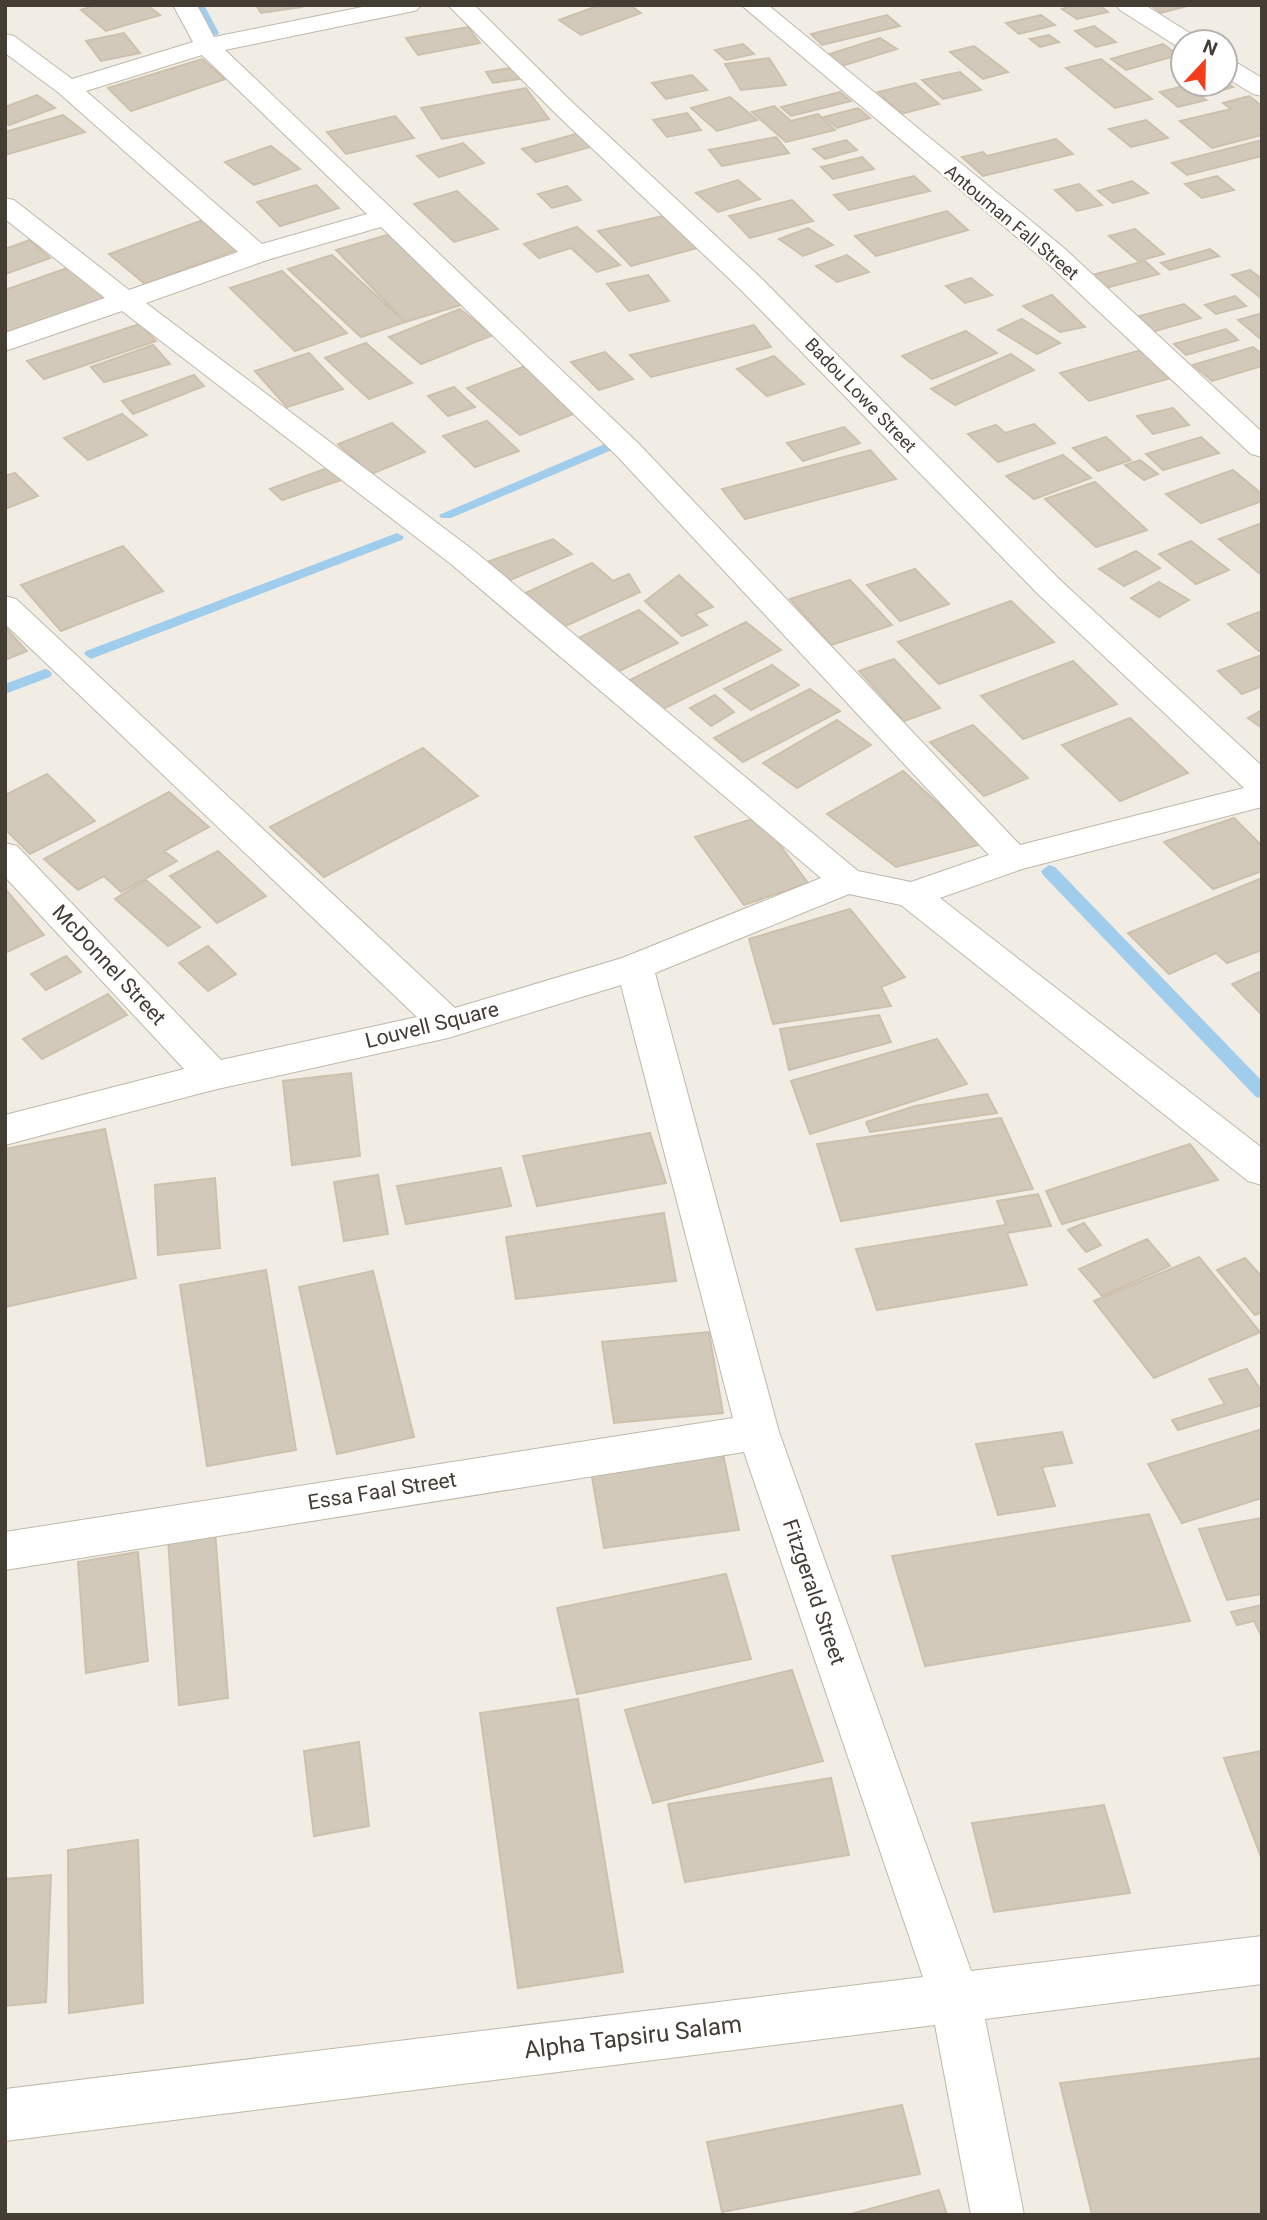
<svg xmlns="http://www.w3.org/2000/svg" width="1267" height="2220" font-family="Roboto,sans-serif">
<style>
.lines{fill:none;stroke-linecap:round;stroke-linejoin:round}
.stream{fill:#a1cded;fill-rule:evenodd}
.building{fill:#d3c9ba;stroke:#cdc1ad;stroke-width:2}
.street-casing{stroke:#bfb8aa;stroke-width:2}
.street{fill:#fff;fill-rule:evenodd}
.labels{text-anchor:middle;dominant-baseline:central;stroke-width:5;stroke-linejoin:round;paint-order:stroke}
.far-street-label{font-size:18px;fill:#433d34;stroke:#fff}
.street-label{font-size:21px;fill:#433d34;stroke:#fff}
.near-street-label{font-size:24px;fill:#433d34;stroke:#fff}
</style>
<rect width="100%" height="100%" fill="#f1ede4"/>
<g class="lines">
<g class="stream">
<path d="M193 5H204L219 33 217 35H209Z"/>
<path d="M607 443 612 444V450L451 518H441L439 515Z"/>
<path d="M397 533 404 537 402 540 96 657 91 659 84 654 86 651Z"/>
<path d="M45 669 50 671 52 674 50 677 5 694V684Z"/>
<path d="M1049 865 1055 867 1262 1081V1098L1256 1097 1043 875 1041 871Z"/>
</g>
</g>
<g class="building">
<path d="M97 5H147L160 15 106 31 81 10Z"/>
<path d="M256 5H301L302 7 261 13Z"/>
<path d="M600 5H629L641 13 581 35 559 20Z"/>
<path d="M1075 5H1099L1108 12 1077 19 1062 9Z"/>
<path d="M1151 5H1191L1161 13Z"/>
<path d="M887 15 900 26 822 45 811 34Z"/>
<path d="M1041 15 1055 25 1019 34 1006 23Z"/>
<path d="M1094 26 1116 42 1096 47 1075 31Z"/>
<path d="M468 27 480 43 418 55 406 38Z"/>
<path d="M124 33 140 53 101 61 86 41Z"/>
<path d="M1049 35 1059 42 1040 47 1030 39Z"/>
<path d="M880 38 897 49 842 66 826 55Z"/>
<path d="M743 44 754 54 726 60 715 50Z"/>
<path d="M1163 44 1178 55 1126 70 1111 59Z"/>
<path d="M974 46 1008 72 983 79 950 52Z"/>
<path d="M769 58 786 85 741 90 725 64Z"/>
<path d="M202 59 225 79 131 111 108 88Z"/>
<path d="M1101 59 1152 99 1115 108 1066 68Z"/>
<path d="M517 67 525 78 493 83 486 72Z"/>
<path d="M960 72 981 90 943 99 922 80Z"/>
<path d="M692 75 707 90 666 99 652 83Z"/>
<path d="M1225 81 1233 87 1200 96 1206 100 1178 107 1160 92 1192 84H1225Z"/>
<path d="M915 83 939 104 901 114 878 92Z"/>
<path d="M526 88 549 119 442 139 421 108Z"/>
<path d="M840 92 851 101 791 116 781 107Z"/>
<path d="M37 95 55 108 9 125 5 122V107Z"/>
<path d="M1249 96 1262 106V135L1212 148 1180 121 1231 109 1223 103Z"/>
<path d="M730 97 757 120 717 131 691 108Z"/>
<path d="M774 106 791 121 818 114 835 130 786 142 752 112Z"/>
<path d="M858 108 870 118 837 128 824 117Z"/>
<path d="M687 113 701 130 667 137 653 120Z"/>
<path d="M63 115 85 132 5 155V132Z"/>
<path d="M395 116 414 138 346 154 327 132Z"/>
<path d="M1146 120 1168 138 1131 147 1109 129Z"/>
<path d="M579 133 594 146 536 162 522 149Z"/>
<path d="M776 137 789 153 722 166 709 150Z"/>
<path d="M1056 139 1073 154 983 176 962 157 983 152 987 156Z"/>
<path d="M846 140 857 150 825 159 813 149Z"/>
<path d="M1262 140V156L1187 175 1172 163Z"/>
<path d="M463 143 484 163 439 177 417 156Z"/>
<path d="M271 146 300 169 254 185 225 162Z"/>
<path d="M862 157 874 169 833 179 821 167Z"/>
<path d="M914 176 930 191 849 210 834 195Z"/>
<path d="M1217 176 1234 190 1202 198 1185 184Z"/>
<path d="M738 180 760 199 718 212 696 193Z"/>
<path d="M1132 181 1148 193 1113 203 1098 191Z"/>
<path d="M1079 184 1102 205 1077 211 1055 190Z"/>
<path d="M316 185 339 208 280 226 257 202Z"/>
<path d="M567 186 581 200 552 208 538 194Z"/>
<path d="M457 191 498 229 454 242 414 204Z"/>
<path d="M792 200 813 221 750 238 729 216Z"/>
<path d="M947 211 968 230 876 256 855 236Z"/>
<path d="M671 214 701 247 631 266 598 231Z"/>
<path d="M206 219 242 248 145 284 109 254Z"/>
<path d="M577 227 620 265 597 272 571 248 539 258 524 244Z"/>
<path d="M808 228 833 245 803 256 779 239Z"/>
<path d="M1135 229 1164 254 1138 261 1109 236Z"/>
<path d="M391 234 461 305 405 322 336 250Z"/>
<path d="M30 240 50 258 5 274V249Z"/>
<path d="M1210 249 1219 256 1170 270 1161 263Z"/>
<path d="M332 255 405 322 361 337 288 269Z"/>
<path d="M847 255 869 272 837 282 816 266Z"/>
<path d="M1145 261 1159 274 1106 288 1092 275Z"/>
<path d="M73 266 109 298 5 336V290Z"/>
<path d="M1250 270 1262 279V299L1232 275Z"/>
<path d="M282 271 347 333 295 351 230 288Z"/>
<path d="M648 275 669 301 629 311 607 284Z"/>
<path d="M971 278 992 295 965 303 946 286Z"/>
<path d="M1052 295 1085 327 1060 332 1023 306Z"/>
<path d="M1235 296 1246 306 1216 314 1205 305Z"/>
<path d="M1184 304 1201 318 1152 332 1136 317Z"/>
<path d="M460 309 493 335 421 364 389 337Z"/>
<path d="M1262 313V340L1238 320Z"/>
<path d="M1022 319 1060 343 1037 354 998 330Z"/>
<path d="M140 324 156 341 44 379 27 361Z"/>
<path d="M754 325 771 347 651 377 630 355Z"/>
<path d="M1226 329 1238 340 1186 355 1174 344Z"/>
<path d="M966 331 997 353 932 379 902 356Z"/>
<path d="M366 343 412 383 369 399 325 358Z"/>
<path d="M153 345 170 364 104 382 91 367Z"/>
<path d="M1253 347 1262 354V366L1212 381 1193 365Z"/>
<path d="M1141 350 1171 378 1089 401 1060 373Z"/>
<path d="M605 352 633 379 599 390 571 362Z"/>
<path d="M309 353 343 389 287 407 255 371Z"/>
<path d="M1011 354 1034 370 955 405 931 389Z"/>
<path d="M774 356 804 384 767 396 737 369Z"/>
<path d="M528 365 581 411 520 435 467 388Z"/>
<path d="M194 375 204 386 133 414 122 401Z"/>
<path d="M454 387 475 407 448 416 428 396Z"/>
<path d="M1173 408 1189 425 1153 434 1137 416Z"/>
<path d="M122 414 147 435 88 460 64 438Z"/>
<path d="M487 421 519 451 475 467 443 436Z"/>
<path d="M392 423 425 452 371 474 338 444Z"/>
<path d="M1034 424 1055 443 998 462 968 434 996 425 1005 433Z"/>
<path d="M844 427 860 443 803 461 787 443Z"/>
<path d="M1106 437 1131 460 1098 471 1073 448Z"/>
<path d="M1201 437 1219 453 1163 470 1146 454Z"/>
<path d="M870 450 896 479 745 519 722 489Z"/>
<path d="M1063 455 1091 478 1034 499 1006 476Z"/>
<path d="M1140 460 1158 474 1144 480 1125 465Z"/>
<path d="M336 465 347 478 282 500 270 489Z"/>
<path d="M1233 470 1262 494V501L1201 523 1166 494Z"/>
<path d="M15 473 38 496 5 509V476Z"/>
<path d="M1095 482 1147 530 1096 547 1045 499Z"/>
<path d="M1262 523V572L1259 573 1219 539Z"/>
<path d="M553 539 572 554 508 581 487 562Z"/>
<path d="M1191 541 1229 570 1196 584 1159 554Z"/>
<path d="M123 546 163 591 61 631 21 585Z"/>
<path d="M1136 551 1160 568 1124 586 1099 569Z"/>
<path d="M592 563 613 581 629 574 640 592 561 628 523 594Z"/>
<path d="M915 569 949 604 900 621 867 585Z"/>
<path d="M679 575 713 607 695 614 707 625 682 636 645 601Z"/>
<path d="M850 580 892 625 831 645 790 599Z"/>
<path d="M1159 582 1189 600 1159 617 1131 598Z"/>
<path d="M1011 601 1054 642 939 684 898 642Z"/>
<path d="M639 610 678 643 613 674 574 640Z"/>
<path d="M1262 611V650L1259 651 1228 624Z"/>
<path d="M746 622 781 650 663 709 630 680Z"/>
<path d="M5 627 27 651 5 660Z"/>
<path d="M1262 655V686L1242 694 1218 671Z"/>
<path d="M894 659 940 708 904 721 859 671Z"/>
<path d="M1073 661 1117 704 1023 739 981 696Z"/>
<path d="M772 665 799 685 751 710 724 689Z"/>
<path d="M810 689 840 711 743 762 714 738Z"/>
<path d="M715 695 734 712 711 726 690 708Z"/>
<path d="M1262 710V728L1248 718Z"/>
<path d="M1130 718 1188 773 1120 801 1062 745Z"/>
<path d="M837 720 871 745 797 788 763 763Z"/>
<path d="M973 725 1028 778 984 796 930 742Z"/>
<path d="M423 748 478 796 324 877 270 827Z"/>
<path d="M903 771 982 844 896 867 827 814Z"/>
<path d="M47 774 95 821 30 854 5 829V795Z"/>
<path d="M169 792 209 827 164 851 177 861 121 892 104 876 78 890 44 859Z"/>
<path d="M759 817 808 883 744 905 695 837Z"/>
<path d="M1234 818 1262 846V871L1213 889 1164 842Z"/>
<path d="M218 851 266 896 217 923 170 876Z"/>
<path d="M1262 878V950L1227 963 1216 953 1169 974 1128 933Z"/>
<path d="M146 880 200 927 168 946 115 899Z"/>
<path d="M6 890 44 935 5 953V891Z"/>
<path d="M850 909 905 977 881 987 891 1006 773 1024 749 939Z"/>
<path d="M208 946 236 974 208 991 179 963Z"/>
<path d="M66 956 81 972 46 990 31 974Z"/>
<path d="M1262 971V1015L1232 984Z"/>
<path d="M108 994 127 1015 42 1059 23 1039Z"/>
<path d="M879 1015 891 1042 789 1070 780 1029Z"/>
<path d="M937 1039 967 1084 810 1134 791 1081Z"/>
<path d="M351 1073 360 1156 292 1165 283 1081Z"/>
<path d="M987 1094 997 1113 870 1132 866 1122 915 1106Z"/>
<path d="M1001 1118 1033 1189 841 1221 817 1144Z"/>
<path d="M105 1129 136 1278 5 1307V1149Z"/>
<path d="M650 1133 666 1183 537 1206 523 1156Z"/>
<path d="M1190 1144 1218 1180 1062 1224 1046 1191Z"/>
<path d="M501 1168 511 1206 406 1224 397 1186Z"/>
<path d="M378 1175 388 1234 344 1241 334 1182Z"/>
<path d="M215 1178 220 1248 158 1255 155 1185Z"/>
<path d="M1038 1194 1051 1226 1007 1233 1027 1285 877 1310 856 1249 1006 1225 997 1201Z"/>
<path d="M664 1213 676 1281 516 1299 506 1237Z"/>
<path d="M1084 1223 1101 1245 1086 1252 1068 1230Z"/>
<path d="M1147 1239 1170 1266 1102 1296 1079 1269Z"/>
<path d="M1199 1257 1260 1332 1154 1378 1094 1301Z"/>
<path d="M1245 1258 1262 1277V1312L1255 1315 1217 1270Z"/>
<path d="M266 1270 296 1450 207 1466 180 1285Z"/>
<path d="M373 1271 414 1437 337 1454 299 1287Z"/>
<path d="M709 1332 723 1413 614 1423 602 1342Z"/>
<path d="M1247 1369 1262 1392V1405L1178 1430 1172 1420 1225 1404 1209 1379Z"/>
<path d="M1262 1429V1498L1182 1523 1148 1464Z"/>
<path d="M1062 1432 1072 1463 1042 1467 1055 1506 998 1515 976 1444Z"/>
<path d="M723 1454 739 1530 604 1548 591 1471Z"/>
<path d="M1149 1514 1190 1621 925 1666 892 1556Z"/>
<path d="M1262 1518V1594L1227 1600 1199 1529Z"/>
<path d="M215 1531 228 1698 179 1705 168 1538Z"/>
<path d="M138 1552 148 1661 86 1673 78 1562Z"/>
<path d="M726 1574 751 1659 577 1694 557 1608Z"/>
<path d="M1262 1605V1637L1254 1621 1237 1625 1231 1612Z"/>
<path d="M792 1670 823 1761 653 1803 625 1710Z"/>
<path d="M578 1699 623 1972 518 1988 480 1713Z"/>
<path d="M359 1742 369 1826 314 1836 304 1751Z"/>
<path d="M1262 1751V1860L1224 1758Z"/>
<path d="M831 1778 849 1855 685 1882 668 1804Z"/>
<path d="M1104 1805 1130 1893 994 1912 972 1823Z"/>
<path d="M138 1840 143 2003 69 2013 68 1850Z"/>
<path d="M51 1875 46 2002 5 2006V1879Z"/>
<path d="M1262 2058V2215H1092L1060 2083Z"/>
<path d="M902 2105 920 2174 722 2212 707 2142Z"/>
<path d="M939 2190 947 2215H847Z"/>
</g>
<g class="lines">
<defs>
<g id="street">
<path d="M173 5H197L214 37 372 5H421L417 10 409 12 225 50 639 444 1020 845 1244 788 1038 594 741 290 554 112 448 5H474L572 102 761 278 1060 580 1262 766V807L1022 869 940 898 1262 1148V1185L1248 1181 901 905 849 894 655 973 779 1432 971 1971 1262 1936V1984L985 2019 1024 2215H971L935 2025 5 2141V2089L923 1977 744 1452 5 1570V1532L733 1418 621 985 448 1038 213 1090 5 1145V1115L184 1069 5 877V843L17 846 221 1060 417 1017 5 624V596L16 599 455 1008 622 958 821 878 451 564 122 311 5 351V333L105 298 5 219V198L14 200 129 290 238 252 59 93 5 53V34L14 36 72 79 193 42ZM202 55 367 214 262 244 86 91ZM381 227 617 456 989 855 911 882 858 871 473 550 146 303 267 260Z"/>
<path d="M741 5H768L1064 248 1262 432V457L1251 454 1044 260Z"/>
<path d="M1116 5H1145L1196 37 1199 42H1183V48L1178 47 1120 10Z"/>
<path d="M1225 59 1234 61 1262 78V96L1253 94 1225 77Z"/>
</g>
</defs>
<use href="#street" class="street-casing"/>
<use href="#street" class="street"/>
</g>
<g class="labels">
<g class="far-street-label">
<text transform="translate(1012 222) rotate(40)">Antouman Fall Street</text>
<text transform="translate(861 395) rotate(46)">Badou Lowe Street</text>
</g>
<g class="street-label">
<text transform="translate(109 965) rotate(47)">McDonnel Street</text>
<text transform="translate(432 1025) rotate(-14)">Louvell Square</text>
<text transform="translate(382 1491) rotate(-9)">Essa Faal Street</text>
<text transform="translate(814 1592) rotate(71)">Fitzgerald Street</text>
</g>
<g class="near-street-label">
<text transform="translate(633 2037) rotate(-7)">Alpha Tapsiru Salam</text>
</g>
</g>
<rect width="1267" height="2220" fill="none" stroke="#433d34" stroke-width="14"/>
<g transform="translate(1204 63) rotate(22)"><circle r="33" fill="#ffffff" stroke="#b4b1ae" stroke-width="2"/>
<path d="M0-5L12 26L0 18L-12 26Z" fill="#f33c1a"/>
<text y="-10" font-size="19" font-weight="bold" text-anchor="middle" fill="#433d34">N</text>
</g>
</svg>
